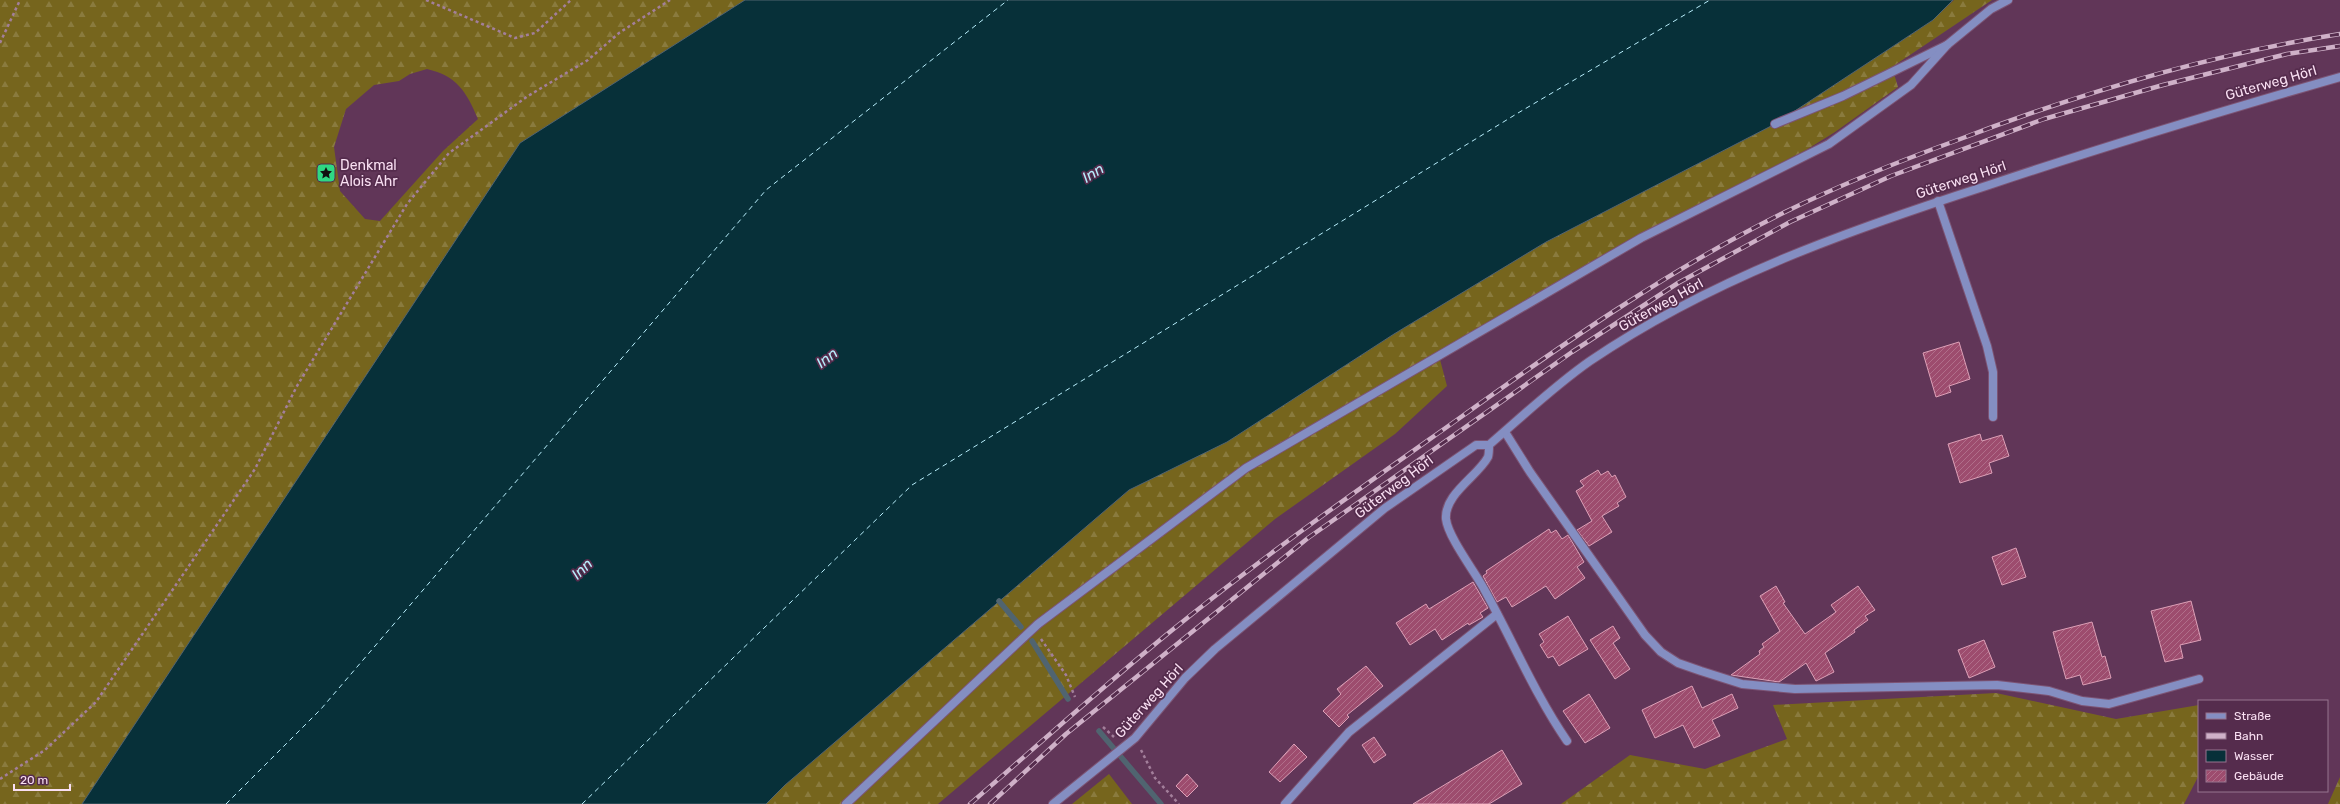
<svg xmlns="http://www.w3.org/2000/svg" width="2340" height="804" font-family="Rubik,sans-serif">
<style>
.forest{fill:url(#forest-firs);fill-rule:evenodd}
.water{fill:#073039;stroke:#506470}
.lines{fill:none;stroke-linecap:round;stroke-linejoin:round}
.stream{stroke:#506470;stroke-width:5.5}
.ferry{stroke:#b8eefc;stroke-width:1;stroke-dasharray:5 4;stroke-linecap:butt}
.building{fill:url(#building-hatch);stroke:#dda0b7}
.service-casing{stroke:#7c5474;stroke-width:10}
.minor-casing{stroke:#7c5474;stroke-width:10}
.path{stroke:#a37f9b;stroke-width:2.5;stroke-dasharray:3 3;stroke-linecap:butt}
.service{stroke:#848ec2;stroke-width:8}
.minor{stroke:#848ec2;stroke-width:8}
.rail-casing{stroke:#cfb1c8;stroke-width:4.5}
.rail{stroke:#552c4d;stroke-width:3;stroke-dasharray:9;stroke-linecap:butt}
.labels{text-anchor:middle;dominant-baseline:central;stroke-width:3.5;stroke-linejoin:round;paint-order:stroke}
.street-label{font-size:14px;fill:#f9dff2;stroke:#552c4d}
.poi-label{font-size:14px;fill:#f9dff2;stroke:#552c4d;text-anchor:start}
.water-label{font-size:15px;font-style:italic;fill:#b8eefc;stroke:#552c4d}
</style>
<defs>
<pattern id="forest-firs" width="22" height="20" patternUnits="userSpaceOnUse"><rect width="22" height="20" fill="#76651d"/><path d="M5 1l3.5 6h-7zM16 11l3.5 6h-7z" fill="#8a7b3e"/></pattern>
<pattern id="building-hatch" width="6" height="6" patternUnits="userSpaceOnUse"><rect width="6" height="6" fill="#9d4c6e"/><path d="M-1 1l2-2M0 6l6-6M5 7l2-2" fill="none" stroke="#b06e8a"/></pattern>
</defs>
<rect width="100%" height="100%" fill="#613658"/>
<g class="forest">
<path d="M0 0H745L520 143 82 804H0ZM427 69C457 76 466 91 478 119L443 151 380 221 365 219 340 191 334 147 346 109 374 85 399 81 410 74Z"/>
<path d="M1954 0H1992L1892 67 1898 87 1835 132 1806 150 1630 239 1438 352 1447 386 1395 434 1275 519 938 804H766L785 785 1129 490 1227 441 1394 334 1546 242 1775 124 1933 20Z"/>
<path d="M1996 693 2116 719 2199 705V775L2184 804H1561L1630 755 1705 769 1787 739 1773 705Z"/>
<path d="M1109 774 1132 804H1072Z"/>
<path d="M2340 777V804H2328Z"/>
</g>
<path class="water" d="M745 0H1953L1933 20 1775 124 1546 242 1394 334 1227 442 1129 490 785 785 766 804H82L520 143Z"/>
<g class="lines">
<g class="stream">
<path d="M999 601 1021 627"/>
<path d="M1032 641 1068 699"/>
<path d="M1099 731 1161 804"/>
</g>
<g class="ferry">
<path d="M226 804 321 709 766 190 1008 0"/>
<path d="M582 804 912 485 1518 113 1710 0"/>
</g>
</g>
<g class="building">
<path d="M1959 342 1970 379 1949 386 1951 392 1936 397 1923 353Z"/>
<path d="M1980 434 1982 441 2002 435 2009 456 1989 463 1992 473 1960 483 1948 444Z"/>
<path d="M1598 470 1601 475 1608 471 1612 477 1615 475 1626 497 1617 503 1619 506 1602 516 1612 532 1589 546 1577 530 1592 521 1576 491 1584 486 1580 481Z"/>
<path d="M1549 529 1551 533 1556 530 1562 539 1568 535 1584 562 1577 567 1585 578 1555 599 1546 586 1512 607 1506 597 1497 602 1483 576 1487 573 1486 571Z"/>
<path d="M2016 548 2026 577 2002 585 1992 557Z"/>
<path d="M1473 582 1488 608 1480 613 1483 617 1469 625 1468 623 1442 640 1435 629 1410 645 1396 623 1426 604 1429 609Z"/>
<path d="M1776 586 1785 602 1783 603 1805 634 1836 612 1831 605 1858 586 1875 610 1865 616 1868 620 1854 630 1855 632 1825 653 1834 672 1816 681 1806 663 1779 682 1731 675 1760 654 1759 651 1764 647 1762 644 1780 631 1760 596Z"/>
<path d="M2191 601 2201 640 2180 645 2183 658 2165 662 2151 611Z"/>
<path d="M1568 616 1588 649 1559 666 1553 656 1548 658 1540 645 1544 642 1539 634Z"/>
<path d="M2092 622 2102 657 2105 656 2111 678 2083 685 2080 675 2066 679 2053 632Z"/>
<path d="M1613 626 1620 638 1613 643 1630 669 1615 679 1590 640Z"/>
<path d="M1984 640 1995 667 1969 678 1958 650Z"/>
<path d="M1366 666 1383 686 1347 715 1349 717 1339 727 1323 711 1341 694 1337 689Z"/>
<path d="M1692 686 1702 708 1732 694 1738 708 1712 720 1720 736 1694 748 1683 725 1655 738 1642 710Z"/>
<path d="M1589 694 1610 728 1585 743 1563 711Z"/>
<path d="M1374 737 1386 755 1374 763 1362 745Z"/>
<path d="M1294 744 1307 757 1280 782 1269 772Z"/>
<path d="M1502 750 1522 784 1489 804H1413Z"/>
<path d="M1187 774 1198 786 1187 797 1176 786Z"/>
</g>
<g class="lines">
<defs>
<g id="service">
<path d="M1775 124 1843 96 1947 45"/>
<path d="M1938 201 1987 346 1993 372V417"/>
</g>
<g id="minor">
<path d="M1505 432 1530 472 1645 635 1661 652 1678 663 1701 671 1742 684 1795 689 1997 685 2049 691 2082 701 2109 704 2199 679"/>
<path d="M1489 445C1489 448 1489 454 1488 457 1478 476 1444 494 1446 519 1448 537 1475 572 1484 589 1512 639 1534 693 1567 741"/>
<path d="M846 804 1038 624 1246 468 1641 238 1829 144 1911 85 1947 45 1991 9 2008 0"/>
<path d="M1053 804 1135 738 1185 678 1215 649 1385 508 1476 445H1489C1523 416 1554 386 1590 361 1712 278 1850 230 1989 185 2105 146 2222 111 2340 77"/>
<path d="M1285 804 1349 732 1497 614"/>
</g>
</defs>
<use href="#service" class="service-casing"/>
<use href="#minor" class="minor-casing"/>
<g class="path">
<path d="M426 0 515 38 535 33 571 0"/>
<path d="M0 43 20 0"/>
<path d="M1041 639 1066 675 1075 697"/>
<path d="M1103 727 1114 737"/>
<path d="M1141 750 1155 778 1179 804"/>
<path d="M0 779 45 750 96 702 255 469 297 386 407 204 449 153 528 96 588 60 619 33 670 0"/>
</g>
<use href="#service" class="service"/>
<use href="#minor" class="minor"/>
<defs>
<g id="rail">
<path d="M970 804C1037 746 1102 687 1171 631 1262 557 1358 490 1454 422 1560 346 1668 270 1785 212 1840 185 1897 162 1955 141 2080 93 2208 55 2340 34"/>
<path d="M990 804 1066 734 1308 538 1572 352 1678 283 1790 222 1891 176 2044 119 2163 85 2287 54 2340 46"/>
</g>
</defs>
<use href="#rail" class="rail-casing"/>
<use href="#rail" class="rail"/>
</g>
<defs>
<symbol id="sight-square" viewBox="-11 -11 22 22"><rect x="-9" y="-9" width="18" height="18" rx="4" fill="#2fd883" stroke="#552c4d"/><path d="M0-6L1.8-2.2L6-1.7L2.9 1.2L3.7 5.4L0 3.3L-3.7 5.4L-2.9 1.2L-6-1.7L-1.8-2.2Z" fill="#111"/></symbol>
</defs>
<g fill-rule="evenodd">
<use href="#sight-square" x="315" y="162" width="22" height="22"/>
</g>
<g class="labels">
<g class="street-label">
<text transform="translate(2271 83) rotate(-16)">Güterweg Hörl</text>
<text transform="translate(1961 180) rotate(-18)">Güterweg Hörl</text>
<text transform="translate(1661 305) rotate(-29)">Güterweg Hörl</text>
<text transform="translate(1394 487) rotate(-37)">Güterweg Hörl</text>
<text transform="translate(1149 701) rotate(-48)">Güterweg Hörl</text>
</g>
<g class="poi-label">
<text x="340" y="165">Denkmal<tspan x="340" dy="16">Alois Ahr</tspan></text>
</g>
<g class="water-label">
<text transform="translate(1093 173) rotate(-32)">Inn</text>
<text transform="translate(827 358) rotate(-38)">Inn</text>
<text transform="translate(582 569) rotate(-44)">Inn</text>
</g>
</g>
<rect x="2198" y="700" width="130" height="92" fill="#552c4d" stroke="#97748f"/>
<rect x="2206" y="713" width="20" height="6" fill="#848ec2" stroke="#97748f"/>
<text x="2234" y="720" font-size="12" fill="#f9dff2">Straße</text>
<rect x="2206" y="733" width="20" height="6" fill="#cfb1c8" stroke="#97748f"/>
<text x="2234" y="740" font-size="12" fill="#f9dff2">Bahn</text>
<rect x="2206" y="750" width="20" height="12" fill="#073039" stroke="#97748f"/>
<text x="2234" y="760" font-size="12" fill="#f9dff2">Wasser</text>
<rect x="2206" y="770" width="20" height="12" fill="url(#building-hatch)" stroke="#97748f"/>
<text x="2234" y="780" font-size="12" fill="#f9dff2">Gebäude</text>
<path d="M14 784v6h56v-6" fill="none" stroke="#f9dff2" stroke-width="2"/>
<text x="20" y="784" font-size="12" fill="#f9dff2" stroke="#552c4d" stroke-width="3" paint-order="stroke">20 m</text>
</svg>
